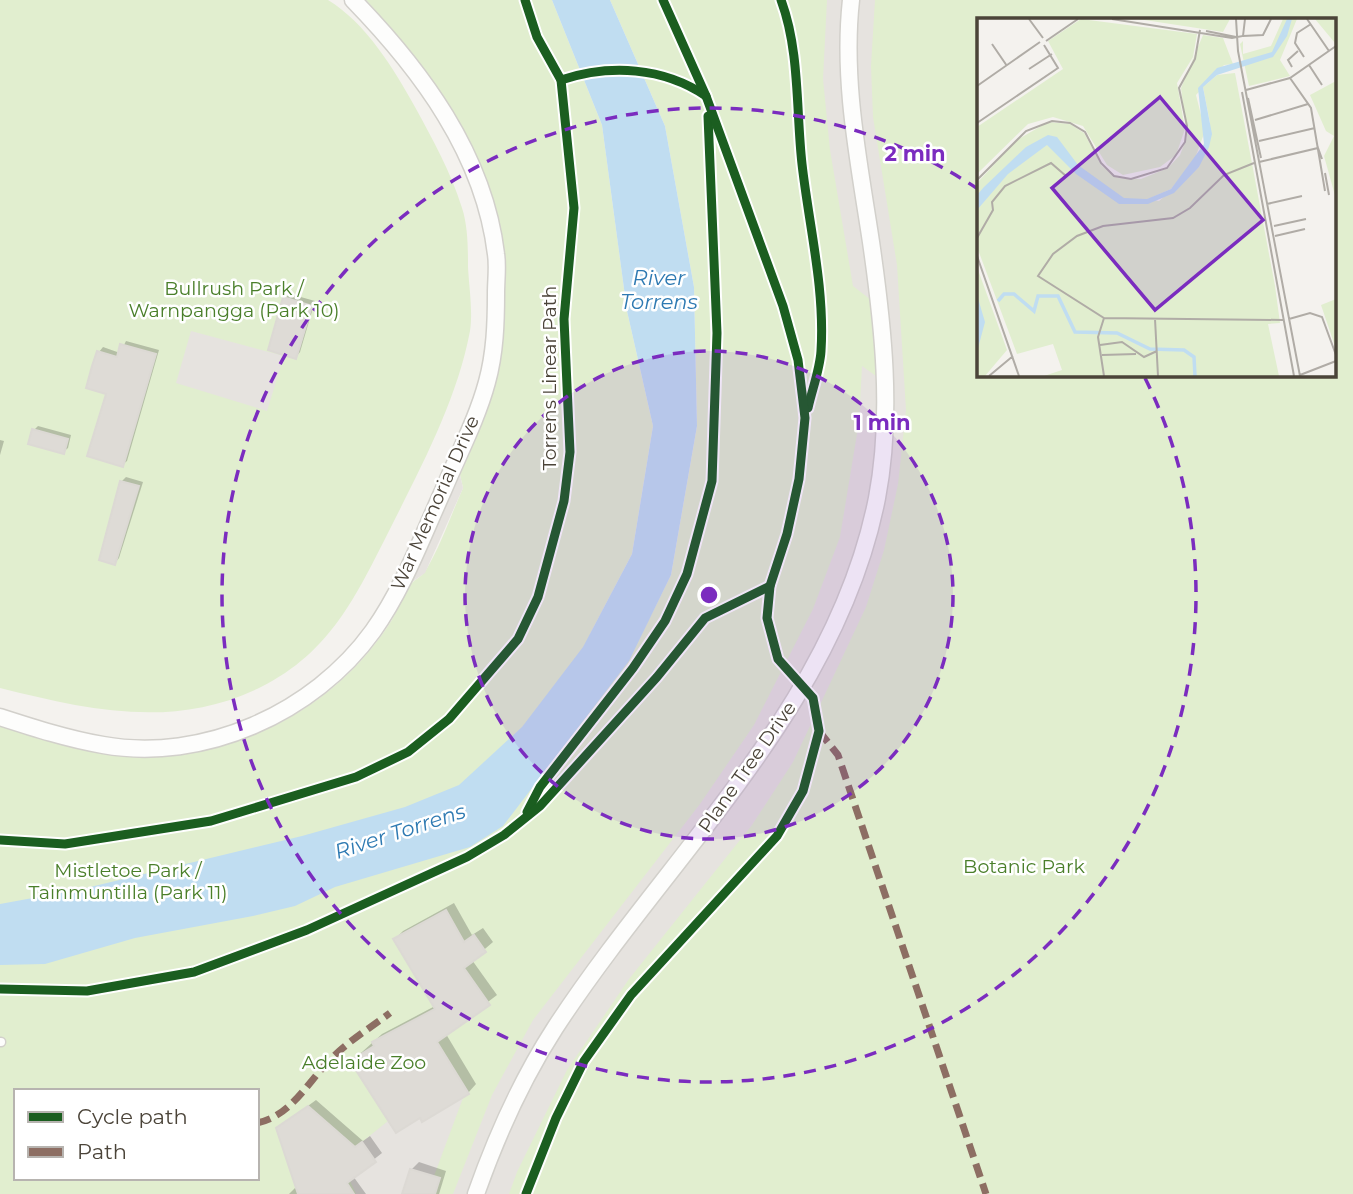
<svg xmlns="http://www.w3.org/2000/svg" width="1353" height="1194" font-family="Montserrat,sans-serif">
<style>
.green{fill:#e1eecf;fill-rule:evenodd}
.parking{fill:#e6e3df}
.water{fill:#c0ddf1}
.shadow{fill:#0003}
.building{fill:#dedbd6;stroke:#dcd9d4;stroke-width:2}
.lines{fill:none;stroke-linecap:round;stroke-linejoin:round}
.service-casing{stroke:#d2d0cb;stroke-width:11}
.minor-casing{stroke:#d2d0cb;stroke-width:19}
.service{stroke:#fdfdfc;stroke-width:8}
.minor{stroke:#fdfdfc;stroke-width:16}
.quiet{stroke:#8d6e63;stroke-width:7;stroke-dasharray:14 7;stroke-linecap:butt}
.cycleway-casing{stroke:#fff;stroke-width:13}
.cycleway{stroke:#1b5e20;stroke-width:9}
.ring{fill:none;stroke:#7b2cbf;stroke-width:3.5;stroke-dasharray:12 9}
.labels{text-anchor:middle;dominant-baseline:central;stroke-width:5;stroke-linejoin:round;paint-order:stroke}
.park-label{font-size:19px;fill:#4a7f2a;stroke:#fff}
.street-label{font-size:19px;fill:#4b4439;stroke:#fff}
.water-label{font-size:21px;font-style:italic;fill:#2e7ab2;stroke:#fff}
.inset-river{fill:none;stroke:#c0ddf1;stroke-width:3.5}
.inset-road{fill:none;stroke:#b0aca6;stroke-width:2}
.view{fill:#7b2cbf;fill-opacity:0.15;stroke:#7b2cbf;stroke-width:3.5}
.inset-edge{fill:none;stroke:#4b4439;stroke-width:3.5}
.centre{fill:#7b2cbf;stroke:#fff;stroke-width:3.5}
.ring-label{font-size:21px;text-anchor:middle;font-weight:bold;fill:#7b2cbf;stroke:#fff;stroke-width:5;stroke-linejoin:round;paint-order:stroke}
</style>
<rect width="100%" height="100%" fill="#f4f2ee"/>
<g class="green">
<path d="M0 0H328C366 23 394 69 415 107 433 140 451 172 462 208 468 226 468 249 468 267 469 287 473 311 470 331 457 400 421 467 390 529 356 596 331 652 261 687 174 730 89 710 0 688Z"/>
<path d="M366 0H552L602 125 627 311 653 426 632 554 590 634 628 661 671 575 697 426 694 287 665 126 610 0H1353V1194H0V725C39 733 96 752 135 754 236 760 332 710 388 626 397 613 402 597 411 584 415 579 423 576 426 570 441 545 451 515 463 488L460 475C473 445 489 413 496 380 529 226 467 111 366 0ZM978 19H1334V374H978ZM16 1091H257V1178H16Z"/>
</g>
<g class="parking">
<path d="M827 0H875L871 66 873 117 897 265 906 410 898 484 884 550 866 607 793 762 752 825 629 979 567 1070 517 1172 509 1194H453L492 1095 533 1020 700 804 754 725 813 609 840 537 859 422 862 366 876 376 871 300 853 286 830 150 823 79Z"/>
<path d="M191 331 284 356 267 411 176 383Z"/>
<path d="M460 475 463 488 425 573 412 582Z"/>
<path d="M463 1098 434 1176 410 1169 402 1194H356L350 1181 376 1162 362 1142 388 1121 396 1133 420 1118 423 1122Z"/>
</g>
<path class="water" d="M552 0H610L665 126 694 287 697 426 671 575 629 661 503 826 470 847 335 887 295 906 253 916 135 938 45 964 0 965V904L82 889 302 836 405 807 459 785 522 727 583 647 632 554 653 426 627 311 602 125Z"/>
<g class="shadow">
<path d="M290 294 315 301 300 352 296 357 285 298Z"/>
<path d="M126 341 159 350 127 461 122 465 99 352 103 347 120 353Z"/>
<path d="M38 426 71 435 68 448 63 452 34 430Z"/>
<path d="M0 440 4 441 0 455Z"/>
<path d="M126 477 143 482 119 558 115 563 121 482Z"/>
<path d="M454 903 472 935 483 928 493 942 472 960 497 995 446 1034 476 1084 468 1093 352 1061 382 1034 435 1006 395 939 403 931Z"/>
<path d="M316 1100 363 1141 370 1136 382 1153 353 1176 366 1194H289L297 1186 278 1128Z"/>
<path d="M419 1162 446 1171 439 1194H404L411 1170Z"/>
</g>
<g class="building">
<path d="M283 297 312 306 296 359 268 350Z"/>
<path d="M120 344 156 354 123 467 87 456 106 394 86 388 92 366 97 351 117 357Z"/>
<path d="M32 429 68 439 64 454 28 444Z"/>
<path d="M120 481 139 486 115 565 99 560Z"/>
<path d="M446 910 464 942 474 935 486 952 464 968 490 1005 437 1042 469 1094 422 1122 420 1118 396 1133 350 1061 374 1046 372 1042 435 1009 393 939Z"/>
<path d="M308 1106 355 1147 362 1142 376 1162 347 1183 354 1194H298L276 1128Z"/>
<path d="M410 1169 440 1178 435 1194H402Z"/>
</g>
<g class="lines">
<defs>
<path id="service" d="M0 1042H1"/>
<g id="minor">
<path d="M0 717C34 728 68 739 103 745 203 763 314 713 373 631 403 589 422 537 443 491 458 455 477 419 487 382 495 353 496 323 496 293 496 280 498 266 496 254 484 154 421 70 353 0"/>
<path d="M476 1194C496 1137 522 1079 555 1028 667 856 836 707 877 498 893 414 883 325 871 242 859 162 842 81 851 0"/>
</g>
</defs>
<use href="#service" class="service-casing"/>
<use href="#minor" class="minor-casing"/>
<use href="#service" class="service"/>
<use href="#minor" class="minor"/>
<g class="quiet">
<path d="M819 731 838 755 986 1194"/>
<path d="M257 1123C291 1116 307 1083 330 1060 347 1042 370 1028 390 1013"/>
</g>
<defs>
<g id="cycleway">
<path d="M781 0C800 51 796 111 802 164 809 226 825 288 821 351 820 369 812 390 808 408"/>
<path d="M561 80C610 64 663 67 706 96"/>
<path d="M527 812 540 787 633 668 665 621 687 574 712 481 717 333 708 116"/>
<path d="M0 840 65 844 211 821 356 777 408 752 449 719 518 639 538 597 564 501 570 452 564 319 574 208 561 80 537 37 525 0"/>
<path d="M0 989 87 991 194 972 307 930 467 857 504 835 540 806 657 677 705 618 770 586"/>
<path d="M526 1194 556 1118 584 1061 631 995 777 836 803 791 819 731 813 698 778 659 767 618 770 586 787 534 799 479 805 418 798 360 783 306 706 96 663 0"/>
</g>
</defs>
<use href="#cycleway" class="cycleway-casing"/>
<use href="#cycleway" class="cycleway"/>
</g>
<circle cx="709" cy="595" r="244" fill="#7b2cbf" fill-opacity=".12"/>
<g class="ring">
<circle cx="709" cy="595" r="244"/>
<path d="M1145 378A487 487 0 1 1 978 189"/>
</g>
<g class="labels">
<g class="park-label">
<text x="234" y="288">Bullrush Park /<tspan x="234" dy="22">Warnpangga (Park 10)</tspan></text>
<text x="1024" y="866">Botanic Park</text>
<text x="128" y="870">Mistletoe Park /<tspan x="128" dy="22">Tainmuntilla (Park 11)</tspan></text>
<text x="364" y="1062">Adelaide Zoo</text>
</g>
<g class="street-label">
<text transform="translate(549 378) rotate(-90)">Torrens Linear Path</text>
<text transform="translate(435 503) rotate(-66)">War Memorial Drive</text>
<text transform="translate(747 767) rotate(-55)">Plane Tree Drive</text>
</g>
<g class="water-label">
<text x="659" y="277">River<tspan x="659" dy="24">Torrens</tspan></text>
<text transform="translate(400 831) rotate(-18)">River Torrens</text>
</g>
</g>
<g transform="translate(977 18)">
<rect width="359" height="359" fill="#f4f2ee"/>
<path d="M104 1 220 16 216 39 200 65 208 111 199 137 183 149 146 157 130 147 106 108 76 99 51 106 0 156V109L86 51 71 23ZM161 1H253L246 14ZM306 1H320L303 42 313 58 272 68 263 26 266 23V36L294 28ZM338 1H359V25H358ZM226 17 246 20 256 46 247 47 219 77 228 113 217 143 194 171 171 181 182 183 222 149 233 105 226 69 240 57 258 55 298 268 303 305 291 306 302 358H67L85 352 76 326 40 336 0 229V165L40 122 71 104 93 106 107 115 125 148 141 160 164 161 191 150 203 137 210 119 204 70ZM359 63V181L347 138 357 118 349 113 333 77ZM0 249 30 332 8 358H0ZM359 281V331L344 287Z" fill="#e1eecf"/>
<path d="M310 1H315L310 18 296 39 240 57 226 69 235 116 232 129 222 149 197 175 171 186H142L99 156 70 127 31 156 0 192V177L7 169 49 129 71 117 80 119 101 147 147 180 170 181 194 171 227 126 221 70 240 50 295 34ZM0 277 8 304 0 334Z" fill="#c0ddf1"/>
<path class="inset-river" d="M21 283 27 276H37L57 293 61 278H81L98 314 140 315 173 331 207 332 217 339 218 358"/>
<path class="inset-road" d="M52 1 66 20M135 1 255 20 266 18 268 1M259 1 261 33 323 358M330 1 352 33M229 13 259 19M266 18 286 17 294 1M69 23 101 1M15 26 30 48M327 39 318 25 320 15 334 6M332 47 345 67M315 49 311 42 321 33M52 51 75 36M313 60 334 90 348 173M0 68 63 24M269 72 313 60 359 28M265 74 317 358M271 80 284 140M278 102 331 86M0 105 81 50 67 27M282 123 338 110M282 144 341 130 345 141M277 145 247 157 213 190 196 200 126 208 100 218 76 236 61 258 127 300 306 302M348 155 352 177M0 162 49 113 75 103 93 105 108 114 124 145 137 158 154 161 190 150 208 124 210 108 202 70 218 41 223 12M290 186 325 178M297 208 329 201M298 218 328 211M0 220 16 192 15 184 28 168 74 145 89 158M0 238 42 358M127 300 121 319 127 358M178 301 181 358M312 301 333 295 345 299 359 337M123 327 145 324 167 339 180 333M125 337 159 336M323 357 359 343M12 358 36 338"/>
<path class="view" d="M183 79 286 202 178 292 75 170Z"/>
<rect width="359" height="359" class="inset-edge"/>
</g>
<circle cx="709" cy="595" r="10" class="centre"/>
<g class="ring-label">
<text x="915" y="161">2 min</text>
<text x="882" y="430">1 min</text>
</g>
<rect x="14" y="1089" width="245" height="91" fill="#ffffff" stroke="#b7b4b0" stroke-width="2"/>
<rect x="28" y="1112" width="35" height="10" fill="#1b5e20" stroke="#b7b4b0" stroke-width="2"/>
<text x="77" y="1124" font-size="21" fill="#4b4439">Cycle path</text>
<rect x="28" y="1147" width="35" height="10" fill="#8d6e63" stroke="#b7b4b0" stroke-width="2"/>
<text x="77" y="1159" font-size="21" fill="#4b4439">Path</text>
</svg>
